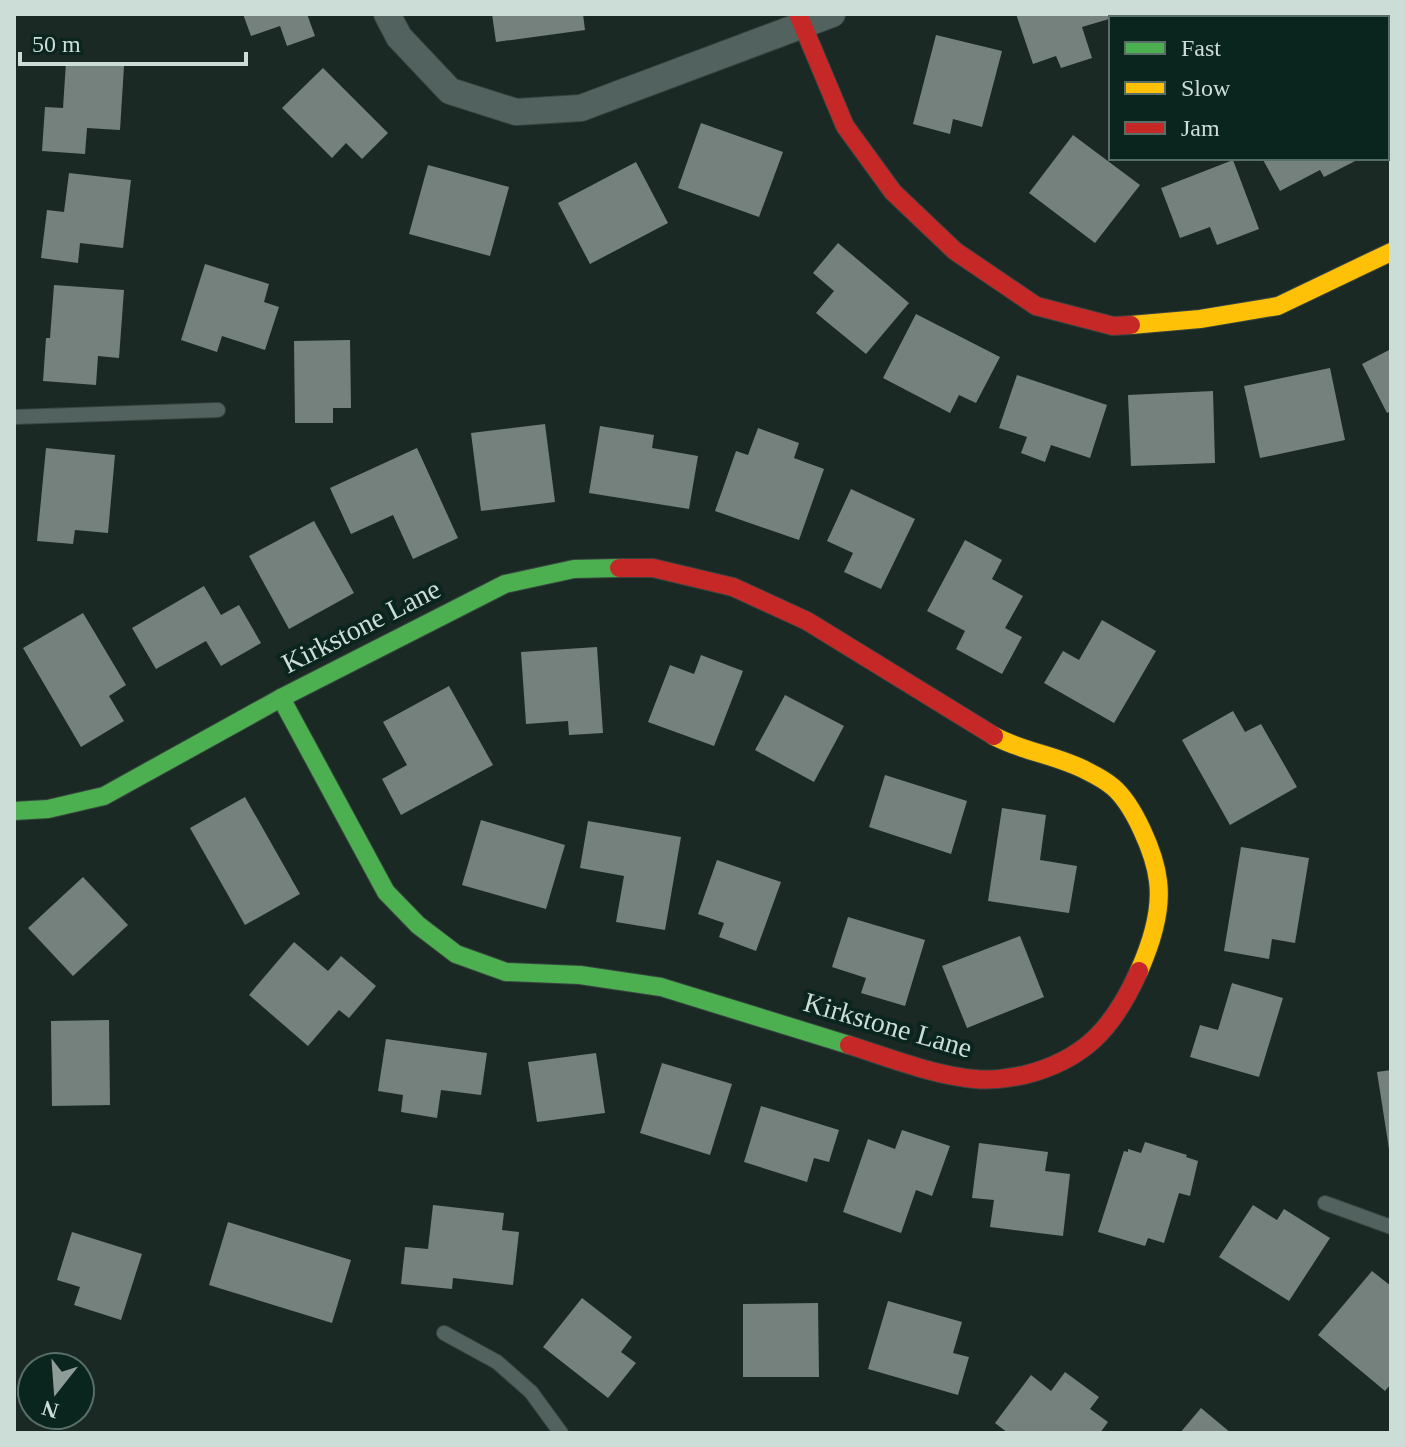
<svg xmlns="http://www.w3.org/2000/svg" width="1405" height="1447" font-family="Georgia,serif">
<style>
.building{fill:#75817d}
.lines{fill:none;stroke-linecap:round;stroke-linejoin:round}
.lane-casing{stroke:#384540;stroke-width:16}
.street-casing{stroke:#384540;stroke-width:28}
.fast-casing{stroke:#384540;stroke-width:20}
.slow-casing{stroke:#384540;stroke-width:20}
.jam-casing{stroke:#384540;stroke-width:20}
.lane{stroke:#52625e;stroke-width:14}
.street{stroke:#52625e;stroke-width:26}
.fast{stroke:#4caf50;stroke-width:18}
.slow{stroke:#ffc107;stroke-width:18}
.jam{stroke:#c62828;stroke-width:18}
.labels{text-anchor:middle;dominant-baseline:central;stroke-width:8;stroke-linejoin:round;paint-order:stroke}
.street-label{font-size:28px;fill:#ccdcd6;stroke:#0a251e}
</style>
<rect width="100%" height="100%" fill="#1b2925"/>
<g class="building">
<path d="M243 14H307L315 36 287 46 280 26 251 36Z"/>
<path d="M492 14H583L585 30 496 42Z"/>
<path d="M1016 14H1107L1109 19 1082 27 1092 58 1061 68 1056 56 1033 64Z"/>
<path d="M936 35 1002 51 982 127 953 119 950 134 913 124Z"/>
<path d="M66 62 124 66 120 130 87 128 85 154 42 151 45 107 63 108Z"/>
<path d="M323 68 388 133 362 159 346 143 332 158 282 108Z"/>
<path d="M701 123 783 152 759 217 678 188Z"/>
<path d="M1073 135 1140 185 1095 243 1029 193Z"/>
<path d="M1262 158H1361L1324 177 1320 170 1280 191Z"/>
<path d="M1233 160 1259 229 1217 245 1210 227 1180 238 1161 188Z"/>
<path d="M636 162 668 223 590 264 558 203Z"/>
<path d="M428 165 509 187 490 256 409 234Z"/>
<path d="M69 173 131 180 123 248 80 243 78 263 41 258 47 210 64 212Z"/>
<path d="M838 243 909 303 866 354 816 313 834 291 813 273Z"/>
<path d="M205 264 269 284 264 302 279 307 265 350 222 336 217 352 181 340Z"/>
<path d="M54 285 124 290 119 358 98 356 96 385 43 381 46 338H50Z"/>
<path d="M916 314 1000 357 976 403 959 395 950 413 883 378Z"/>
<path d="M350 340 351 408H333V423H295L294 341Z"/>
<path d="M1391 349V411L1387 413 1362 364Z"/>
<path d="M1330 368 1345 440 1260 458 1244 386Z"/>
<path d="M1017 375 1107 405 1090 458 1051 445 1045 462 1021 453 1027 437 999 428Z"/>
<path d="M1213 391 1215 463 1131 466 1128 395Z"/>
<path d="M545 424 555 502 481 511 471 433Z"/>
<path d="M600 426 654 435 652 448 698 456 689 509 589 493Z"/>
<path d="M758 428 799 443 794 458 824 469 799 540 715 511 736 451 748 455Z"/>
<path d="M46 448 115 455 108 533 75 530 73 544 37 541Z"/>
<path d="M417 448 458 538 413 559 393 515 351 534 330 488Z"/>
<path d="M851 489 915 519 881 589 844 572 853 553 827 541Z"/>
<path d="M314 521 354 593 289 629 249 556Z"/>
<path d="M965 540 1002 560 992 579 1023 596 1005 628 1022 637 1002 674 956 649 965 631 927 611Z"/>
<path d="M204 586 221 615 239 605 261 643 221 666 206 641 156 669 132 628Z"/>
<path d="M83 613 126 685 109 696 124 721 81 747 23 648Z"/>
<path d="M1102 620 1156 651 1114 723 1044 683 1063 651 1079 660Z"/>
<path d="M597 647 603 733 569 735 568 721 526 724 521 652Z"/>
<path d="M701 655 743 671 714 746 648 722 670 665 694 674Z"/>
<path d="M449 686 493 765 401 815 382 779 407 765 383 722Z"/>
<path d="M785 695 844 726 814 782 755 750Z"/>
<path d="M1233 711 1245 732 1261 724 1297 787 1230 825 1182 740Z"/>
<path d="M885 775 967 801 951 854 869 827Z"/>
<path d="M245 797 300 894 245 925 190 828Z"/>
<path d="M1002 808 1046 815 1040 860 1077 866 1069 913 988 901Z"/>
<path d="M481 820 565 845 546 909 462 885Z"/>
<path d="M588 821 681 837 665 930 616 922 624 876 580 868Z"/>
<path d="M1241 847 1309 858 1295 943 1272 939 1269 959 1224 951Z"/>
<path d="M717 860 781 882 756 951 719 937 724 923 698 914Z"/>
<path d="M83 877 128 925 73 976 28 928Z"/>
<path d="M848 917 925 940 905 1006 861 993 866 978 832 967Z"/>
<path d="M1020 936 1044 997 967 1028 942 966Z"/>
<path d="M294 942 328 971 341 956 376 986 349 1018 339 1010 308 1046 249 995Z"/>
<path d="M1232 983 1283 998 1259 1077 1190 1057 1200 1025 1218 1030Z"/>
<path d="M109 1020 110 1105 52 1106 51 1021Z"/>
<path d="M386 1039 487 1053 481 1095 441 1090 437 1118 401 1112 403 1095 378 1091Z"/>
<path d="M596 1053 605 1113 537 1122 528 1062Z"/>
<path d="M662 1063 732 1084 710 1155 640 1133Z"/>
<path d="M1391 1070V1149H1389L1377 1072Z"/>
<path d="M761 1106 839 1130 829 1162 814 1158 807 1182 744 1162Z"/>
<path d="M902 1130 950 1146 932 1196 916 1190 901 1233 843 1212 868 1139 895 1149Z"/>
<path d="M1145 1142 1187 1155 1186 1157 1198 1161 1190 1196 1179 1193 1164 1243 1148 1238 1145 1246 1098 1232 1124 1151 1128 1152V1149L1141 1153Z"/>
<path d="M979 1143 1048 1152 1045 1171 1070 1174 1063 1236 990 1227 994 1200 972 1198Z"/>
<path d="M433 1205 504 1213 502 1230 519 1232 513 1285 453 1278 452 1289 401 1284 405 1247 428 1249Z"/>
<path d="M1253 1205 1277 1220 1284 1209 1330 1238 1289 1301 1219 1257Z"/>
<path d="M228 1222 351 1260 332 1323 209 1285Z"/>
<path d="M72 1232 142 1254 121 1320 74 1305 80 1287 57 1280Z"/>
<path d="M1372 1271 1391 1286V1384L1385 1391 1318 1335Z"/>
<path d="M582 1298 632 1337 621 1352 636 1363 608 1398 543 1347Z"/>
<path d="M888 1301 962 1322 953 1353 969 1357 958 1395 868 1369Z"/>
<path d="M818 1303 819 1377H743V1304Z"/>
<path d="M1065 1372 1099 1397 1090 1409 1108 1422 1100 1433H1008L995 1423 1031 1375 1051 1391Z"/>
<path d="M1201 1408 1231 1433H1180Z"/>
</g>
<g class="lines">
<defs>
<g id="lane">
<path d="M14 417 218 410"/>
<path d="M1325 1203 1391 1227"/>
<path d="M444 1333 497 1362 531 1392 561 1433"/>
</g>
<path id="street" d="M387 14 399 37 450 91 516 112 581 108 832 14"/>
<g id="fast">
<path d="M281 698 386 892 418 925 456 954 506 972 580 975 661 987 849 1045"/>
<path d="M14 811 48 809 104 796 281 698 505 584 574 569 619 568"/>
</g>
<g id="slow">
<path d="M1131 325 1200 319 1278 306 1391 252"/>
<path d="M994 736C1023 752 1057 755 1087 771 1095 775 1106 781 1113 787 1134 805 1155 854 1158 881 1162 911 1151 944 1139 971"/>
</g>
<g id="jam">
<path d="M798 14 845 126 893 192 955 251 1036 306 1113 326 1131 325"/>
<path d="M619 568H653L733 587 807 621 994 736"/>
<path d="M849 1045C890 1058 932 1075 975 1079 991 1081 1009 1078 1024 1075 1085 1060 1114 1027 1139 971"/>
</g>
</defs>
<use href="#lane" class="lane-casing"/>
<use href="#street" class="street-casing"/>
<use href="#fast" class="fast-casing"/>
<use href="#slow" class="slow-casing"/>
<use href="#jam" class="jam-casing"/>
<use href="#lane" class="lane"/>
<use href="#street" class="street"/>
<use href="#fast" class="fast"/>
<use href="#slow" class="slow"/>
<use href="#jam" class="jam"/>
</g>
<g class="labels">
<g class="street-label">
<text transform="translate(361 626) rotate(-27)">Kirkstone Lane</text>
<text transform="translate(888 1025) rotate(16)">Kirkstone Lane</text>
</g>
</g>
<rect width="1405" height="1447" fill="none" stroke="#ccdcd6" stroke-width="32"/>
<rect x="1109" y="16" width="280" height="144" fill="#0a251e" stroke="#586e68" stroke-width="2"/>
<rect x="1125" y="42" width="40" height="12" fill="#4caf50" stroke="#586e68" stroke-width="2"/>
<text x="1181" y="56" font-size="24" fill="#ccdcd6">Fast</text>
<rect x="1125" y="82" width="40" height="12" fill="#ffc107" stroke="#586e68" stroke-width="2"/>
<text x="1181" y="96" font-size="24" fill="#ccdcd6">Slow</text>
<rect x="1125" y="122" width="40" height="12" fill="#c62828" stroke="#586e68" stroke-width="2"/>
<text x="1181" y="136" font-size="24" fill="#ccdcd6">Jam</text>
<g transform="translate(56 1391) rotate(197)"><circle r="38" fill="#0a251e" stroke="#586e68" stroke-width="2"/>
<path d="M0-6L14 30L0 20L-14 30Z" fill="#8e9d98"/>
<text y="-12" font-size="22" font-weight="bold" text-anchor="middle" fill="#ccdcd6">N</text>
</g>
<path d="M20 52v12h226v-12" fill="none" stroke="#ccdcd6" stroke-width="4"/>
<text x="32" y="52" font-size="24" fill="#ccdcd6" stroke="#0a251e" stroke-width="6" paint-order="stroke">50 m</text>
</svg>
